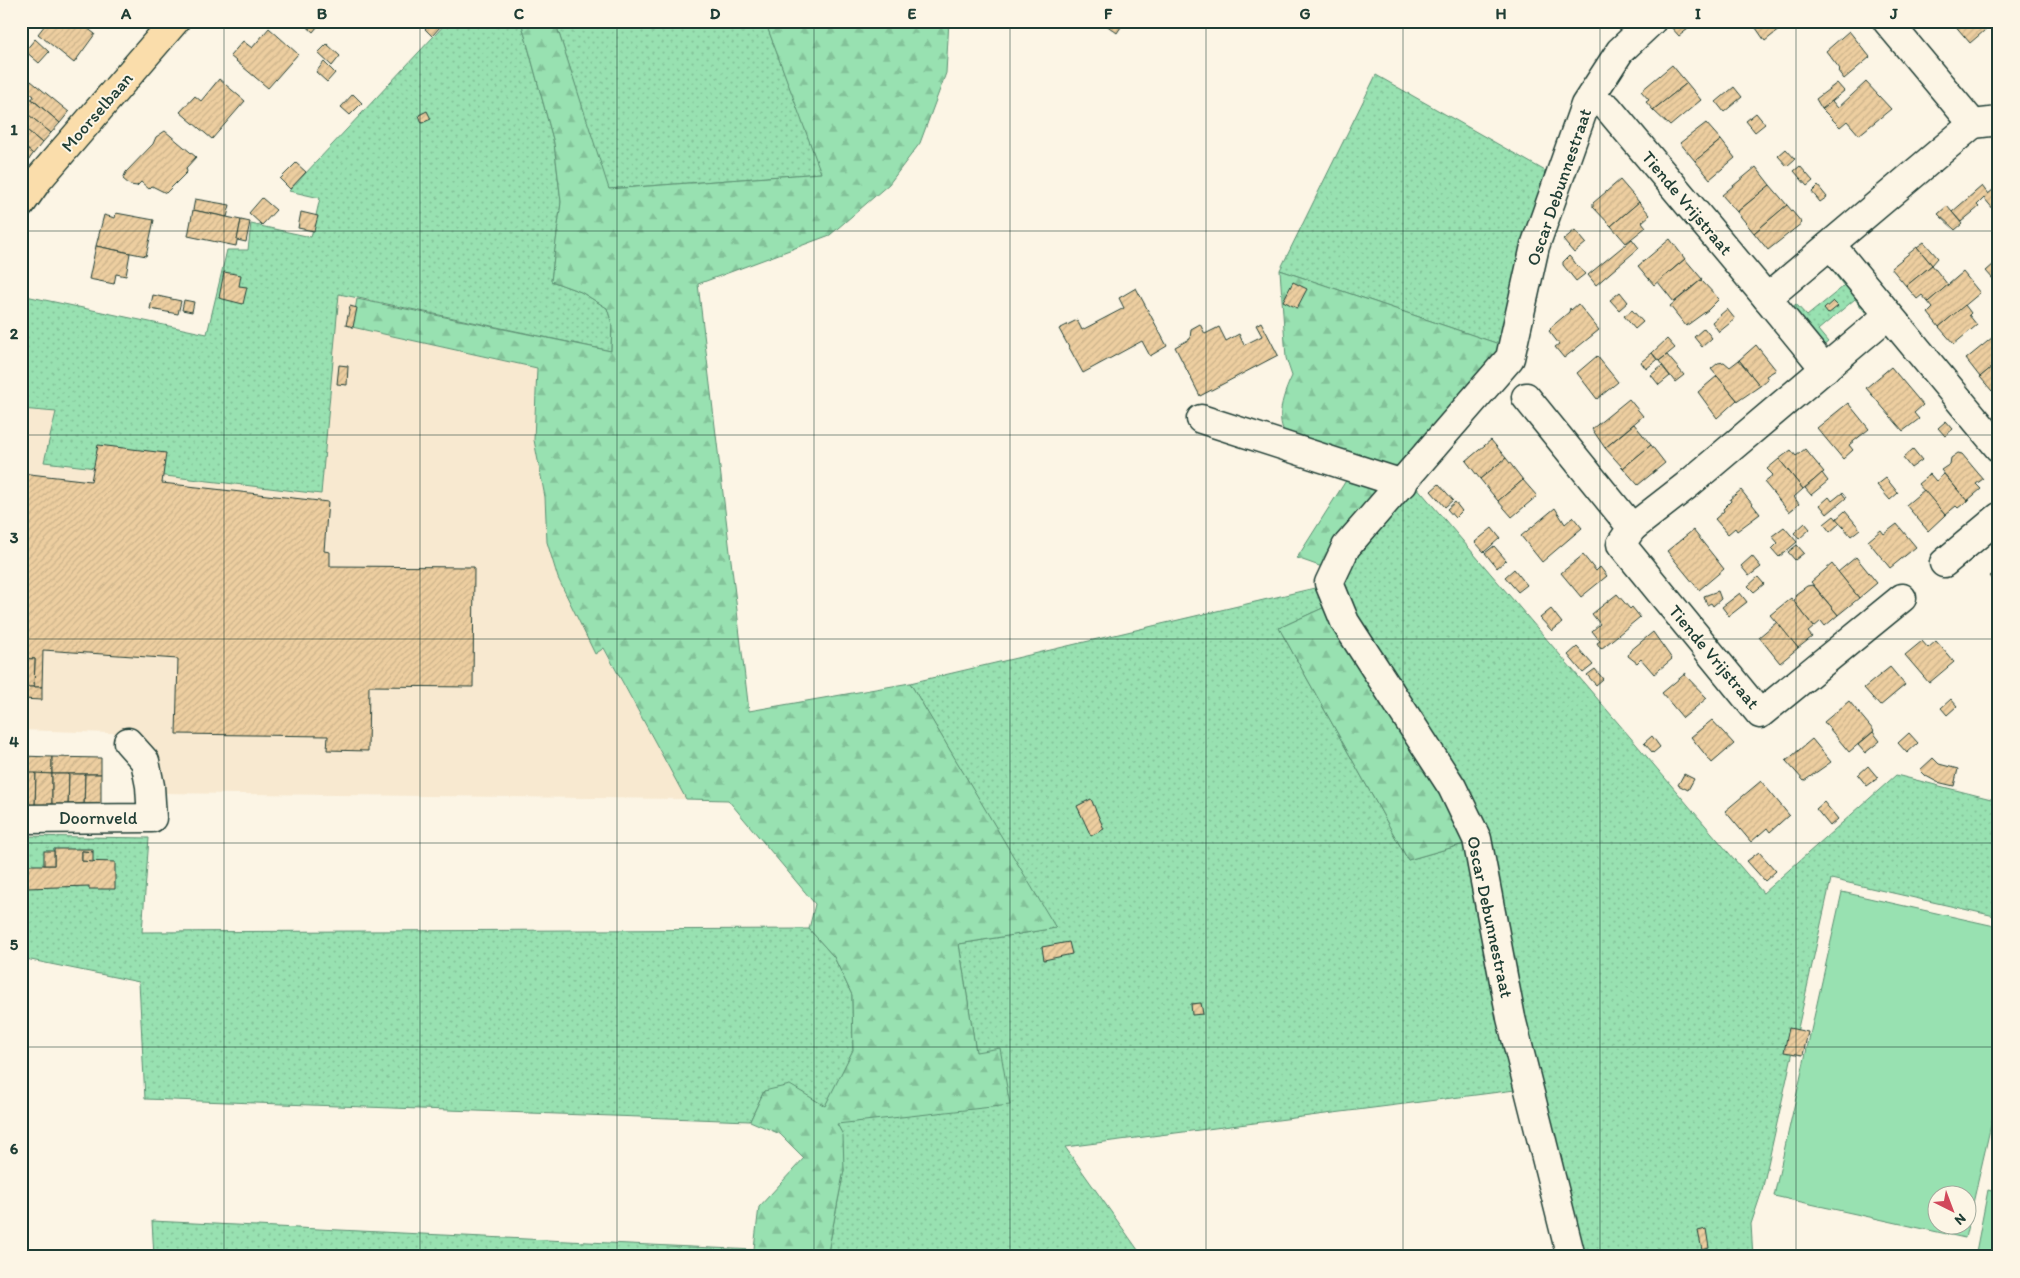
<svg xmlns="http://www.w3.org/2000/svg" width="2020" height="1278" font-family="Itim,sans-serif">
<style>
.built{fill:#f8e9d0}
.grass{fill:url(#grass-dots);stroke:#5c8f72}
.forest{fill:url(#forest-firs);stroke:#5c8f72}
.pitch{fill:#98e1b1;stroke:#5c8f72;fill-rule:evenodd}
.building{fill:url(#building-hatch);stroke:#1f3d34}
.lines{fill:none;stroke-linecap:round;stroke-linejoin:round}
.minor-casing{stroke:#1f3d34;stroke-width:31}
.major-casing{stroke:#1f3d34;stroke-width:31}
.minor{stroke:#fcf5e5;stroke-width:28}
.major{stroke:#faddab;stroke-width:28}
.grid{fill:none;stroke:#1f3d34;stroke-width:1;stroke-opacity:0.55}
.labels{text-anchor:middle;dominant-baseline:central;stroke-width:4;stroke-linejoin:round;paint-order:stroke}
.street-label{font-size:18px;fill:#1f3d34;stroke:#fcf5e5}
.neatline{fill:none;stroke:#1f3d34;stroke-width:2}
.grid-label{font-size:16px;text-anchor:middle;font-weight:bold;fill:#1f3d34}
</style>
<defs>
<pattern id="grass-dots" width="8" height="8" patternUnits="userSpaceOnUse" patternTransform="scale(1.25)"><rect width="8" height="8" fill="#98e1b1"/><path d="M2 2h.1M6 6h.1" fill="none" stroke="#83c299" stroke-width="1.8" stroke-linecap="round"/></pattern>
<pattern id="forest-firs" width="22" height="20" patternUnits="userSpaceOnUse" patternTransform="scale(1.25)"><rect width="22" height="20" fill="#98e1b1"/><path d="M5 1l3.5 6h-7zM16 11l3.5 6h-7z" fill="#83c299"/></pattern>
<pattern id="building-hatch" width="6" height="6" patternUnits="userSpaceOnUse" patternTransform="scale(1.25)"><rect width="6" height="6" fill="#edcea0"/><path d="M-1 1l2-2M0 6l6-6M5 7l2-2" fill="none" stroke="#cbb28a"/></pattern>
</defs>
<rect width="100%" height="100%" fill="#fcf5e5"/>
<filter id="ink" filterUnits="userSpaceOnUse"><feTurbulence type="fractalNoise" baseFrequency=".02" numOctaves="2"/><feDisplacementMap in="SourceGraphic" scale="10" xChannelSelector="R" yChannelSelector="G"/><feConvolveMatrix kernelMatrix="1 2 1 2 8 2 1 2 1" color-interpolation-filters="sRGB"/></filter>
<g filter="url(#ink)">
<path class="built" d="M338 294 357 299 352 327 537 368 534 440 545 497 547 542 595 654 603 648 686 799 158 793 138 734 21 730V409L56 412 44 462 321 493Z"/>
<g class="grass">
<path d="M448 21H521L554 143 561 202 551 281 581 292 607 308 612 324 611 351 339 294 321 494 44 462 56 412 21 409V295L207 334 227 250H248L251 224 311 237 320 198 289 191Z"/>
<path d="M555 21H765L822 173 608 189Z"/>
<path d="M1376 75 1547 172 1502 345 1280 270Z"/>
<path d="M1839 269 1871 308 1865 312 1855 299 1818 330 1828 342 1822 347 1791 308 1796 304 1807 316 1844 286 1834 273Z"/>
<path d="M1416 486 1763 893 1896 775 1999 801V917L1831 879 1762 1191 1751 1224 1753 1257H1579L1483 832 1340 599 1345 564Z"/>
<path d="M1319 587 1325 607 1279 628 1408 860 1464 844 1515 1090 1065 1147 1143 1257H827L844 1170 837 1124 976 1053 959 944 1055 928 910 683Z"/>
<path d="M21 836 149 838 142 932 809 929 834 957 852 995 853 1050 825 1107 764 1091 750 1121 145 1099 139 982 21 958Z"/>
<path d="M152 1221 754 1250 753 1257H154Z"/>
</g>
<g class="forest">
<path d="M521 21H555L609 189 821 173 765 21H949L946 73 920 143 889 184 830 235 698 284 749 711 910 683 1056 928 959 944 976 1052 1000 1048 1010 1105 837 1124 843 1135 844 1170 827 1257H753L759 1207 804 1158 780 1134 750 1121 764 1091 790 1085 825 1106 853 1050 852 995 834 957 809 929 815 904 728 800 686 799 604 648 595 654 558 578 547 542 545 497 534 440 537 368 352 327 357 299 611 351 612 324 607 308 581 292 551 281 561 202 554 143Z"/>
<path d="M1280 270 1502 345 1325 568 1297 558 1347 479C1298 448 1261 441 1292 376L1286 358Z"/>
<path d="M1325 607 1455 812 1464 844 1408 860 1279 628Z"/>
</g>
<g class="pitch">
<path d="M1842 892 1999 927V1090L1965 1238 1774 1196ZM1938 1196H1968V1226H1938Z"/>
<path d="M1988 1190 1999 1193V1257H1975Z"/>
</g>
<g class="building">
<path d="M48 21H78L95 34 74 63 38 34Z"/>
<path d="M301 21H322L313 32Z"/>
<path d="M433 21 440 27 432 36 425 29Z"/>
<path d="M1101 21H1125L1117 33Z"/>
<path d="M1599 21H1614L1608 28Z"/>
<path d="M1675 21H1681L1688 29 1679 36 1670 26Z"/>
<path d="M1750 21H1764L1756 28Z"/>
<path d="M1764 21H1782L1785 25 1765 41 1756 28Z"/>
<path d="M1948 21H1988L1991 25 1970 43 1953 23 1951 25Z"/>
<path d="M269 28 298 54 268 88 230 56 243 41 252 48Z"/>
<path d="M1849 31 1870 57 1844 79 1838 71 1840 69 1826 51Z"/>
<path d="M35 39 49 52 39 63 25 51Z"/>
<path d="M327 44 340 56 332 66 318 53Z"/>
<path d="M324 62 335 73 327 82 316 72Z"/>
<path d="M1672 65 1687 83 1653 110 1646 102 1649 100 1641 91Z"/>
<path d="M219 79 245 101 212 139 180 112 195 96 201 101Z"/>
<path d="M31 81 69 112 60 123 32 99 34 96 24 89Z"/>
<path d="M1866 82 1891 109 1859 135 1847 121 1840 127 1822 109 1832 101 1838 108Z"/>
<path d="M1687 83 1701 100 1670 126 1653 110Z"/>
<path d="M1837 83 1844 91 1822 109 1816 99Z"/>
<path d="M1734 87 1742 97 1724 112 1716 102Z"/>
<path d="M22 91 60 123 51 133 21 109Z"/>
<path d="M353 94 362 103 350 115 341 107Z"/>
<path d="M21 111H24L51 133 42 143 21 125Z"/>
<path d="M427 111 431 119 422 123 419 115Z"/>
<path d="M1756 113 1765 124 1755 132 1746 121Z"/>
<path d="M1706 123 1721 140 1695 161 1680 143Z"/>
<path d="M21 125 42 143 33 154 21 144Z"/>
<path d="M165 131 196 157 186 168 187 172 166 193 152 186 149 189 141 182 137 186 130 185 123 179 126 172 153 144 156 137Z"/>
<path d="M1721 140 1735 158 1710 179 1695 161Z"/>
<path d="M21 144 33 154 23 168 21 166Z"/>
<path d="M1786 149 1795 159 1787 166 1778 156Z"/>
<path d="M296 163 306 172 290 189 280 179Z"/>
<path d="M1800 166 1813 181 1807 186 1794 171Z"/>
<path d="M1756 167 1770 185 1737 212 1722 195Z"/>
<path d="M1620 180 1639 202 1611 226 1593 207V203Z"/>
<path d="M1770 185 1787 205 1754 233 1737 212Z"/>
<path d="M1999 185V216L1984 198 1977 205 1979 207 1961 222 1952 212 1982 186 1988 194Z"/>
<path d="M1818 186 1827 197 1820 202 1812 192Z"/>
<path d="M262 198 276 210 262 225 249 213Z"/>
<path d="M195 199 230 205 227 217 193 210Z"/>
<path d="M1639 202 1650 215 1642 222 1646 227 1626 243 1611 226Z"/>
<path d="M1787 205 1802 223 1768 250 1754 233Z"/>
<path d="M1947 206 1962 224 1955 230 1938 214Z"/>
<path d="M193 210 241 220 236 246 188 236Z"/>
<path d="M301 212 318 216 314 231 298 228Z"/>
<path d="M116 213 154 220 146 256 96 246 104 215 115 218Z"/>
<path d="M241 220 250 222 246 242 237 240Z"/>
<path d="M1575 230 1586 243 1574 253 1563 240Z"/>
<path d="M1632 239 1639 248 1596 285 1588 275Z"/>
<path d="M1670 239 1685 259 1654 285 1638 266Z"/>
<path d="M1924 242 1938 258 1932 265 1917 247Z"/>
<path d="M96 246 130 253 126 276 116 274 114 284 89 279Z"/>
<path d="M1917 247 1932 265 1906 286 1891 268Z"/>
<path d="M1569 256 1585 274 1576 281 1563 265V262Z"/>
<path d="M1685 259 1702 279 1674 302 1658 282Z"/>
<path d="M1994 264 1999 269V274L1993 279 1986 271Z"/>
<path d="M1932 265 1948 285 1928 302 1922 295 1917 299 1906 286Z"/>
<path d="M224 272 241 275 239 286 247 287 243 304 219 298Z"/>
<path d="M1963 272 1980 293 1939 327 1928 313 1933 308 1928 302Z"/>
<path d="M1701 280 1719 299 1708 310 1686 326 1670 306Z"/>
<path d="M1293 282 1307 289 1297 308 1283 301Z"/>
<path d="M1136 288 1167 346 1150 356 1142 341 1083 373 1059 329 1077 320 1082 330 1124 308 1119 298Z"/>
<path d="M1620 292 1628 302 1619 310 1610 300Z"/>
<path d="M153 295 181 301 178 314 150 309Z"/>
<path d="M184 300 194 302 192 312 182 310Z"/>
<path d="M1833 301 1838 306 1828 314 1824 309Z"/>
<path d="M1578 304 1599 330 1564 358 1555 347 1559 344 1549 331 1551 329 1550 328 1569 312 1570 308 1571 310Z"/>
<path d="M1965 305 1971 313 1969 315 1977 325 1954 344 1939 327Z"/>
<path d="M350 306 357 308 353 327 346 325Z"/>
<path d="M1727 309 1735 319 1719 332 1712 322Z"/>
<path d="M1632 310 1643 322 1635 329 1624 316Z"/>
<path d="M1261 322 1278 355 1200 396 1175 347 1190 339 1191 329 1200 324 1205 334 1219 327 1226 341 1239 334 1244 345 1262 336 1256 325Z"/>
<path d="M1704 328 1712 338 1702 347 1694 337Z"/>
<path d="M1998 333 1999 361 1980 377 1966 359Z"/>
<path d="M1667 339 1675 348 1659 361 1652 353Z"/>
<path d="M1756 345 1776 370 1766 376 1768 379 1760 386 1739 360Z"/>
<path d="M1652 353 1657 360 1646 369 1641 362Z"/>
<path d="M1667 355 1684 375 1675 382 1659 361Z"/>
<path d="M1597 356 1618 382 1597 399 1577 373Z"/>
<path d="M1739 360 1760 386 1738 401 1711 369 1718 363 1724 362 1730 367Z"/>
<path d="M1999 361V389L1997 387 1992 391 1980 377Z"/>
<path d="M339 365 348 366 347 385 337 384Z"/>
<path d="M1662 366 1670 376 1659 385 1651 375Z"/>
<path d="M1891 367 1923 405 1914 413 1919 419 1903 431 1866 388Z"/>
<path d="M1717 376 1737 400 1717 418 1698 392Z"/>
<path d="M1629 399 1643 416 1605 448 1592 429Z"/>
<path d="M1848 403 1869 429 1849 445 1853 450 1843 459 1817 428Z"/>
<path d="M1946 421 1953 429 1945 436 1938 428Z"/>
<path d="M1634 424 1651 445 1623 468 1605 448Z"/>
<path d="M1491 440 1506 458 1480 479 1466 461Z"/>
<path d="M98 445 166 453 162 483 328 502 324 551 330 552V566L474 567 473 687 369 686 368 751 327 750 328 736 176 734 178 659 43 650 42 687H34L35 659 21 658V473L91 481Z"/>
<path d="M1651 445 1665 463 1638 485 1623 468Z"/>
<path d="M1805 449 1824 472 1803 489 1779 459 1791 450 1796 456Z"/>
<path d="M1913 449 1922 460 1911 468 1903 458Z"/>
<path d="M1958 453 1962 454 1983 479 1976 484 1981 489 1967 501 1941 470 1950 464 1951 458Z"/>
<path d="M1506 458 1523 480 1498 501 1480 479Z"/>
<path d="M1779 459 1803 489 1794 497 1799 504 1789 512 1764 482 1773 475 1767 469Z"/>
<path d="M1822 473 1828 481 1811 495 1805 488Z"/>
<path d="M1930 474 1936 481 1944 474 1967 501 1958 508 1956 506 1945 515 1918 484Z"/>
<path d="M1886 478 1898 493 1890 500 1877 485Z"/>
<path d="M1523 480 1537 496 1512 517 1498 501Z"/>
<path d="M1439 484 1453 500 1445 507 1431 491Z"/>
<path d="M1741 490 1760 514 1737 531 1735 528 1728 534 1715 519 1724 511 1723 509 1731 501 1730 499Z"/>
<path d="M1924 490 1945 515 1928 531 1906 505Z"/>
<path d="M1842 493 1846 498 1827 514 1820 505 1829 497 1832 501Z"/>
<path d="M1455 502 1462 511 1455 518 1447 509Z"/>
<path d="M1555 508 1565 524 1573 517 1582 528 1542 562 1521 536Z"/>
<path d="M1845 511 1860 529 1851 536 1836 519Z"/>
<path d="M1834 516 1840 523 1830 532 1824 524Z"/>
<path d="M1805 523 1810 529 1799 539 1794 533Z"/>
<path d="M1897 524 1916 547 1890 568 1868 541 1881 530 1884 534Z"/>
<path d="M1784 527 1797 542 1779 557 1772 549 1778 543 1772 536Z"/>
<path d="M1492 528 1500 538 1484 552 1475 542Z"/>
<path d="M1693 530 1724 569 1699 590 1667 551Z"/>
<path d="M1797 545 1804 553 1795 560 1788 552Z"/>
<path d="M1494 546 1506 560 1497 568 1485 553Z"/>
<path d="M1583 555 1596 571 1600 567 1607 576 1581 597 1561 573Z"/>
<path d="M1752 556 1761 567 1749 576 1741 566Z"/>
<path d="M1856 557 1877 583 1859 598 1838 572Z"/>
<path d="M1832 564 1859 598 1838 615 1811 582Z"/>
<path d="M1514 569 1527 585 1518 592 1505 577Z"/>
<path d="M1999 569V587L1990 576Z"/>
<path d="M1758 577 1764 584 1754 592 1748 586Z"/>
<path d="M1813 585 1838 615 1825 626 1821 621 1814 627 1794 602 1796 594 1807 586Z"/>
<path d="M1718 591 1721 599 1713 606 1711 603 1707 605 1704 596Z"/>
<path d="M1740 593 1747 602 1729 616 1722 607Z"/>
<path d="M1617 594 1630 609 1632 607 1640 617 1601 649 1597 643 1600 641 1592 631 1600 624 1592 614Z"/>
<path d="M1791 598 1814 627 1808 632 1812 637 1798 648 1770 615Z"/>
<path d="M1551 609 1562 623 1552 631 1540 618Z"/>
<path d="M1777 622 1798 648 1780 663 1759 637Z"/>
<path d="M1653 632 1672 659 1654 674 1641 659 1637 663 1628 656 1630 651Z"/>
<path d="M1922 641 1928 648 1936 641 1954 662 1929 683 1905 655Z"/>
<path d="M1577 647 1593 665 1583 673 1568 655Z"/>
<path d="M21 658 35 659 34 687H21Z"/>
<path d="M1890 667 1905 685 1880 706 1864 688Z"/>
<path d="M1595 669 1603 679 1596 685 1587 675Z"/>
<path d="M1686 673 1685 675 1707 698 1683 718 1662 693Z"/>
<path d="M21 687H42V700L21 699Z"/>
<path d="M1951 699 1957 706 1947 715 1941 708Z"/>
<path d="M1849 701 1874 731 1849 752 1824 722Z"/>
<path d="M1712 720 1734 744 1712 763 1691 737Z"/>
<path d="M1873 732 1880 741 1865 753 1858 745Z"/>
<path d="M1909 733 1918 743 1907 753 1898 743Z"/>
<path d="M1652 736 1660 747 1653 753 1644 743Z"/>
<path d="M1812 739 1831 762 1804 781 1786 761Z"/>
<path d="M21 756 52 757V774L21 773Z"/>
<path d="M52 757 101 758V774H52Z"/>
<path d="M1933 758 1939 764 1958 769 1954 786 1937 782 1926 776 1920 770Z"/>
<path d="M1868 766 1878 778 1867 786 1858 775Z"/>
<path d="M21 773H36L35 809H21Z"/>
<path d="M36 773 52 774V810L35 809Z"/>
<path d="M52 774H69L68 810H52Z"/>
<path d="M69 774H85L84 810H68Z"/>
<path d="M85 774H101V810H84Z"/>
<path d="M1684 774 1694 779 1688 790 1678 785Z"/>
<path d="M1761 781 1789 815 1770 832 1767 828 1751 842 1725 811Z"/>
<path d="M1091 799 1104 829 1091 836 1077 806Z"/>
<path d="M1824 802 1838 819 1830 826 1816 809Z"/>
<path d="M54 849H93V852L82 851V861L115 862V889H89V886L27 888 28 865H54Z"/>
<rect x="44" y="851" width="10" height="14"/>
<path d="M82 851 93 852V862L82 861Z"/>
<path d="M1759 852 1776 871 1765 881 1747 861Z"/>
<path d="M1069 942 1072 954 1044 960 1042 947Z"/>
<path d="M1201 1003 1203 1014 1192 1015 1191 1004Z"/>
<path d="M1789 1028 1808 1032 1803 1055 1784 1052Z"/>
<path d="M1706 1229 1709 1248 1702 1250 1698 1231Z"/>
</g>
<g class="lines">
<defs>
<g id="minor">
<path d="M1887 21 1973 124 1999 121"/>
<path d="M1608 108 1767 298 1973 124"/>
<path d="M1831 245 1999 448"/>
<path d="M1767 298 1825 369"/>
<path d="M1526 397 1632 528 1621 544 1760 714 1902 598"/>
<path d="M1201 419 1403 484"/>
<path d="M1632 528 1686 486 1887 316"/>
<path d="M1944 563 1999 517"/>
<path d="M21 819 152 818 150 786 145 761 128 742"/>
<path d="M1571 1257 1511 1018 1477 839 1452 787 1345 622 1329 583 1346 547 1510 358 1535 246 1585 105 1620 51 1652 21"/>
</g>
<path id="major" d="M21 204 38 180 175 21"/>
</defs>
<use href="#minor" class="minor-casing"/>
<use href="#major" class="major-casing"/>
<use href="#minor" class="minor"/>
<use href="#major" class="major"/>
</g>
</g>
<path class="grid" d="M224 21V1257M420 21V1257M617 21V1257M814 21V1257M1010 21V1257M1206 21V1257M1403 21V1257M1600 21V1257M1796 21V1257M21 231H1999M21 435H1999M21 639H1999M21 843H1999M21 1047H1999"/>
<g class="labels">
<g class="street-label">
<text transform="translate(97 112) rotate(-49)">Moorselbaan</text>
<text transform="translate(1559 187) rotate(-71)">Oscar Debunnestraat</text>
<text transform="translate(1687 203) rotate(50)">Tiende Vrijstraat</text>
<text transform="translate(1714 657) rotate(50)">Tiende Vrijstraat</text>
<text x="98" y="818">Doornveld</text>
<text transform="translate(1490 917) rotate(78)">Oscar Debunnestraat</text>
</g>
</g>
<rect width="2020" height="1278" fill="none" stroke="#fcf5e5" stroke-width="55"/>
<g transform="translate(1952 1210) rotate(138)"><circle r="24" fill="#fcf5e5" stroke="#a4ab9e"/>
<path d="M0-4L9 19L0 12L-9 19Z" fill="#d1495b"/>
<text y="-8" font-size="14" font-weight="bold" text-anchor="middle" fill="#1f3d34">N</text>
</g>
<rect x="28" y="28" width="1964" height="1222" class="neatline"/>
<g class="grid-label">
<text x="126" y="19">A</text>
<text x="322" y="19">B</text>
<text x="519" y="19">C</text>
<text x="715" y="19">D</text>
<text x="912" y="19">E</text>
<text x="1108" y="19">F</text>
<text x="1305" y="19">G</text>
<text x="1501" y="19">H</text>
<text x="1698" y="19">I</text>
<text x="1894" y="19">J</text>
<text x="14" y="135">1</text>
<text x="14" y="339">2</text>
<text x="14" y="543">3</text>
<text x="14" y="747">4</text>
<text x="14" y="950">5</text>
<text x="14" y="1154">6</text>
</g>
</svg>
